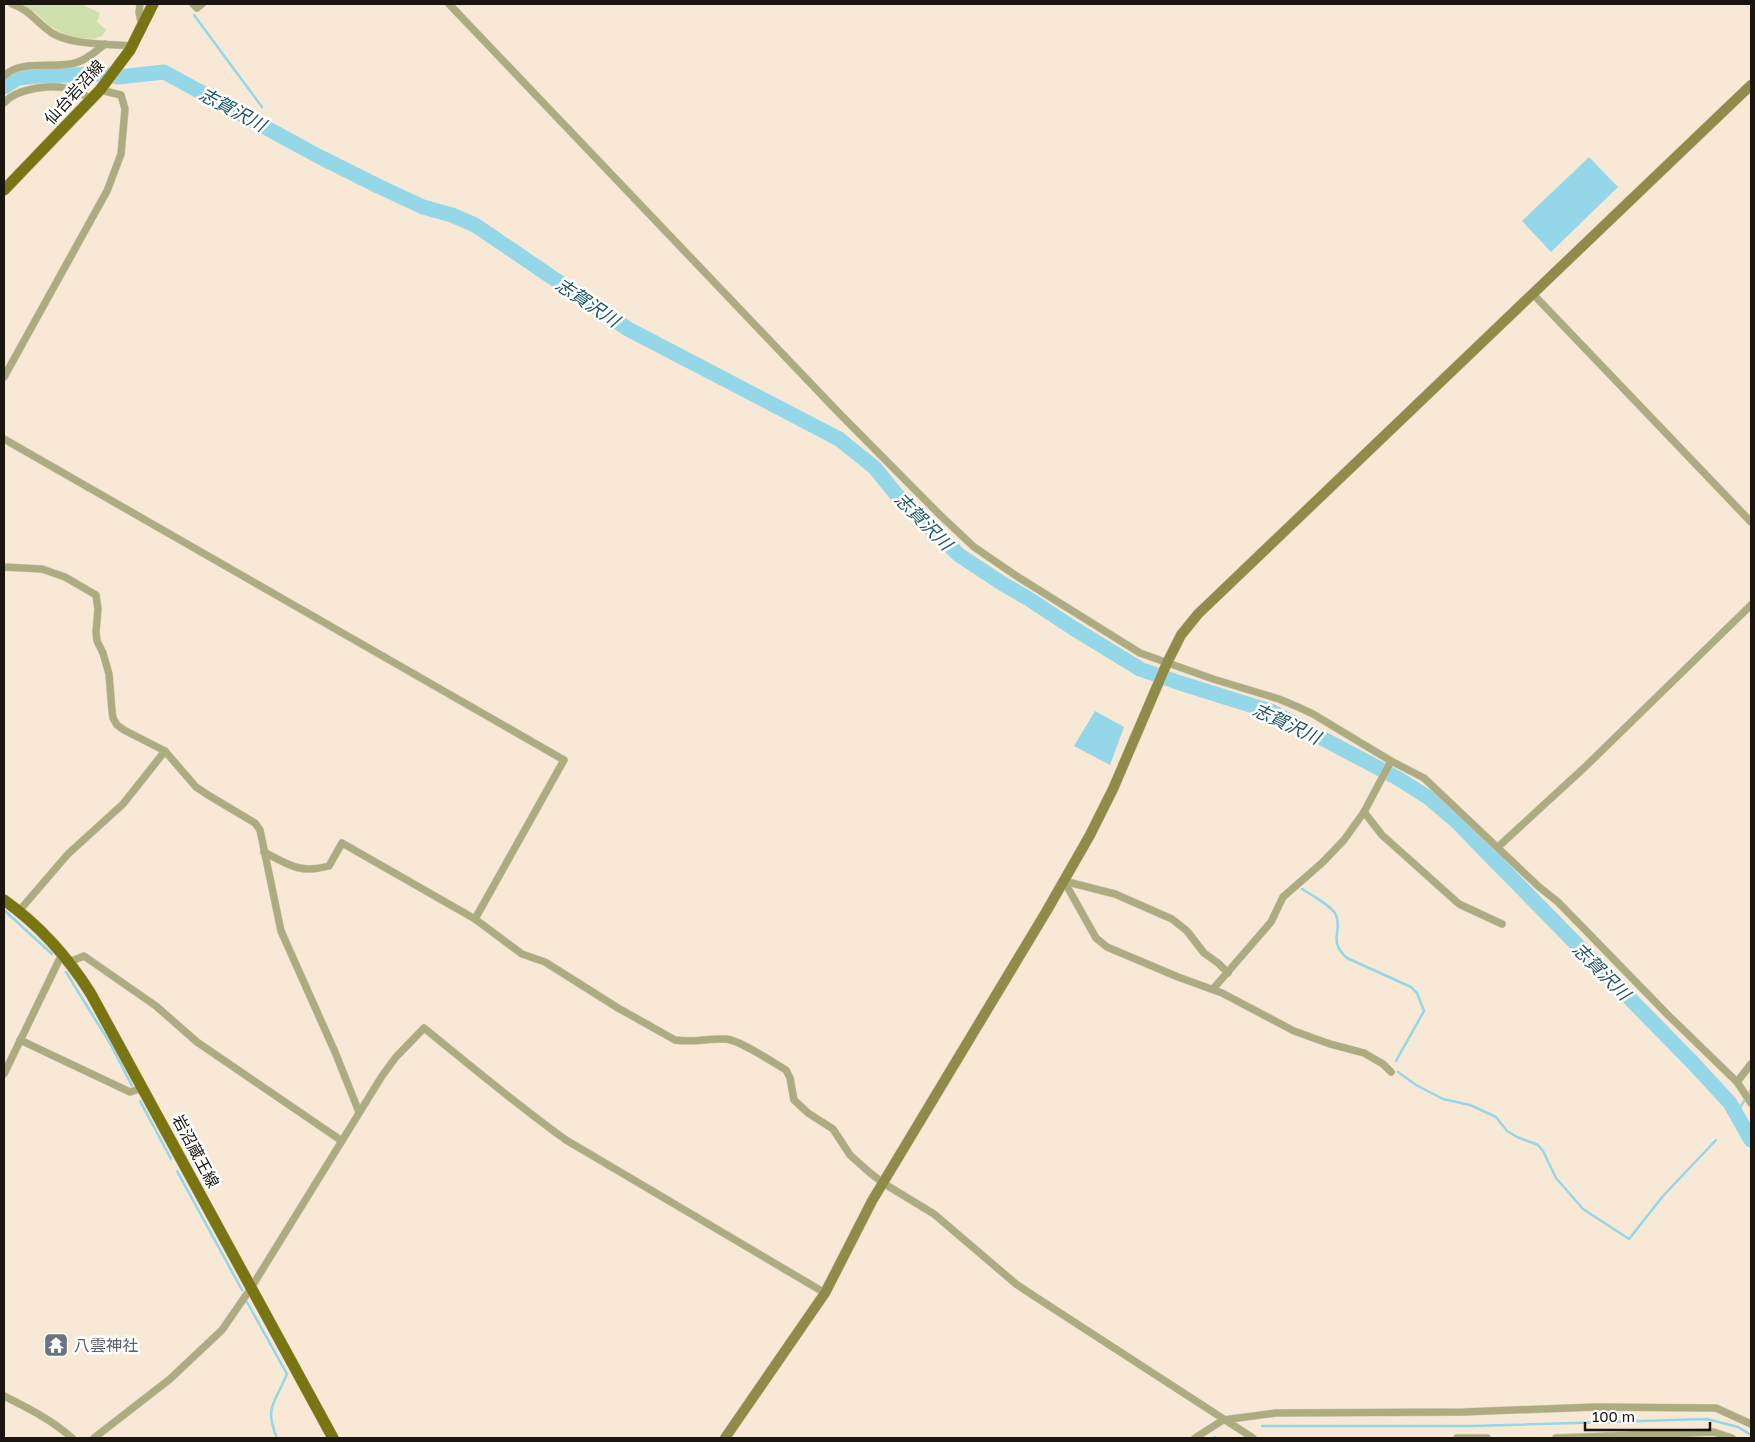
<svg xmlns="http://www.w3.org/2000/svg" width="1755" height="1442" font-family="'Golos Text','Noto Sans JP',sans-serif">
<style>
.green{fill:#ccdfac}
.water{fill:#94d7e8}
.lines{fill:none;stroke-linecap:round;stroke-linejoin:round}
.stream{stroke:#94d7e8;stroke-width:2.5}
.river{stroke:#94d7e8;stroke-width:15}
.street-casing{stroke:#d4c7b6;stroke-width:8}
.secondary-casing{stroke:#d4c7b6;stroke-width:11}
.primary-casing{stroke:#d4c7b6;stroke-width:12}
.street{stroke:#adac81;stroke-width:7}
.secondary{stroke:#8f8c49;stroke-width:10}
.primary{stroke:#7a7513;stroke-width:11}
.labels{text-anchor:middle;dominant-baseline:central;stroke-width:5;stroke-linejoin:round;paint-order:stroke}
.street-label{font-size:16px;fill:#1a150f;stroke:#fff}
.worship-label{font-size:16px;fill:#5b616d;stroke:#fff;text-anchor:start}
.water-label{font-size:18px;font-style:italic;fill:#1c5460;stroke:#fff}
</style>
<rect width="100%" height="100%" fill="#f8e9d6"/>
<path class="green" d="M17 4H81L100 13 97 22 106 30 102 36 94 39 68 37 50 26 35 12Z"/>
<g class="water">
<path d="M1589 157 1618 187 1551 252 1522 221Z"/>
<path d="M1095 711 1124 727 1110 765 1074 746Z"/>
</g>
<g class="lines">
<g class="stream">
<path d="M194 15 262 107"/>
<path d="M255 121 259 116"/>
<path d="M1302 889C1311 895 1331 905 1336 915 1343 932 1327 940 1347 958L1411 987 1417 993 1424 1011 1396 1061"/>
<path d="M4 910 52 954"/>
<path d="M66 972 111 1045 132 1086"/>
<path d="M1398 1072 1416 1085 1443 1099 1470 1105 1496 1117 1507 1131 1517 1137 1538 1145 1543 1151 1556 1178 1583 1209 1629 1239 1663 1196 1716 1140"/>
<path d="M140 1101 171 1159"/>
<path d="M1736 1114 1751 1090"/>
<path d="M177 1171 242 1290"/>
<path d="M247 1302 287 1374C275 1403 264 1407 277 1438"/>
<path d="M1262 1426H1472L1707 1419 1738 1427 1751 1435"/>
<path d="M1214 1438 1215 1437"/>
</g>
<path class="river" d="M4 87 18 78 39 76 102 74 119 77 164 72 318 156 378 186 423 207 452 215 475 225 628 329 839 439 875 468 896 494 959 555 1003 584 1029 599 1073 628 1140 669 1180 683 1273 712 1399 779 1429 798 1455 820 1694 1064 1730 1103 1751 1140"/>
<defs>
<g id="street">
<path d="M12 4C30 10 37 23 52 33 71 45 109 44 132 46"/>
<path d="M140 4 139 13 142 25"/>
<path d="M193 4 197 8 202 4"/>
<path d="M449 4 837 411 940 515 974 547 1018 577 1140 653 1213 679 1279 699 1298 707 1313 714 1391 761 1424 778 1538 886 1558 902 1668 1015 1737 1082 1751 1103"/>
<path d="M4 76C21 59 53 69 75 63 87 60 96 51 105 44"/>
<path d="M4 103C17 88 51 84 70 89 78 91 85 96 92 99"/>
<path d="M1532 293 1751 522"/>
<path d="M4 377 107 191 121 154 125 109 121 95 100 90"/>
<path d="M4 439 564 760 475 919"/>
<path d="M4 567 42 569 65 577 96 595 98 609 96 632 97 641 103 653 109 674 112 711 113 718 117 725 124 730 165 751 196 787 208 795 255 823 260 830 281 931 335 1052 359 1112"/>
<path d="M1364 812 1382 835 1459 904 1502 924"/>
<path d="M1498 847 1585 767 1751 605"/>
<path d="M264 852C289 865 300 874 329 866L342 843 475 919 522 954 545 962 618 1008 675 1040C692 1043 709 1038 726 1039 740 1040 772 1062 786 1070L790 1078 794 1100 808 1113 833 1129 850 1155 869 1172 883 1183 934 1214 1016 1284 1034 1296 1253 1438"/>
<path d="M1064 881 1096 938 1107 947 1178 977 1222 993 1294 1031 1330 1044 1364 1053 1383 1064 1391 1072"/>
<path d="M1064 881 1115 894 1172 919 1187 931 1204 953 1218 963 1228 973"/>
<path d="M19 911 68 854 123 804 165 751"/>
<path d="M69 962 84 956 156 1006 197 1042 342 1141"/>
<path d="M1213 989 1271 922 1283 897 1323 862 1344 840 1364 812 1391 761"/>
<path d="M20 1040 130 1092 143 1088"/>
<path d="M4 1074 62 954"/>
<path d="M1737 1082 1751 1064"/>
<path d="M4 1396C28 1408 52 1420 72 1438"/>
<path d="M94 1438 170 1379 222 1330 251 1288 382 1076 396 1057 424 1028C471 1066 517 1105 566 1140L825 1293"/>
<path d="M1195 1438 1223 1420 1276 1413 1463 1412 1595 1407 1716 1408 1751 1424"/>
<path d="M1457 1438H1487"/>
<path d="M1556 1438 1714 1432 1732 1438"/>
</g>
<path id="secondary" d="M725 1438 825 1293 872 1201 1046 912 1090 835 1113 789 1167 663 1181 635 1198 614 1751 85"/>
<g id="primary">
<path d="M4 190 100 90 130 50 153 4"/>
<path d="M4 900C39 925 68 957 91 994L333 1438"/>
</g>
</defs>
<use href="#street" class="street-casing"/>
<use href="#secondary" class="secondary-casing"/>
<use href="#primary" class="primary-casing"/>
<use href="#street" class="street"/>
<use href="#secondary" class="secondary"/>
<use href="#primary" class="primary"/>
</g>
<defs>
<symbol id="temple-square" viewBox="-11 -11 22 22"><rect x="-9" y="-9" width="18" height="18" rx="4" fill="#6b7280" stroke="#fff"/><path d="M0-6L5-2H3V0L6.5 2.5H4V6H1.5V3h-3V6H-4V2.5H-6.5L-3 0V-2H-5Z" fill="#fff"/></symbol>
</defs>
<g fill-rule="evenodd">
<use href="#temple-square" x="42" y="1331" width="28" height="28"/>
</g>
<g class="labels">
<g class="street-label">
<text transform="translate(74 92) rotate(-48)">仙台岩沼線</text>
<text transform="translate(196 1151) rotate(62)">岩沼蔵王線</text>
</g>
<g class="worship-label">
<text x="74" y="1345">八雲神社</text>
</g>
<g class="water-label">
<text transform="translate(233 109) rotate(28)">志賀沢川</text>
<text transform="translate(588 302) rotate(34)">志賀沢川</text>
<text transform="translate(924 521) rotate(45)">志賀沢川</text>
<text transform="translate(1287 723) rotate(25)">志賀沢川</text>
<text transform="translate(1602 971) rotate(45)">志賀沢川</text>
</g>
</g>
<rect width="1755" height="1442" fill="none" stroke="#1a150f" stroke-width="10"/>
<path d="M1585 1422v8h125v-8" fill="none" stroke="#1a150f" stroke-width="2.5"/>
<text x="1592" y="1422" font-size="15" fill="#1a150f" stroke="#ffffff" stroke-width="4" paint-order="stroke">100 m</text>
</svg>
